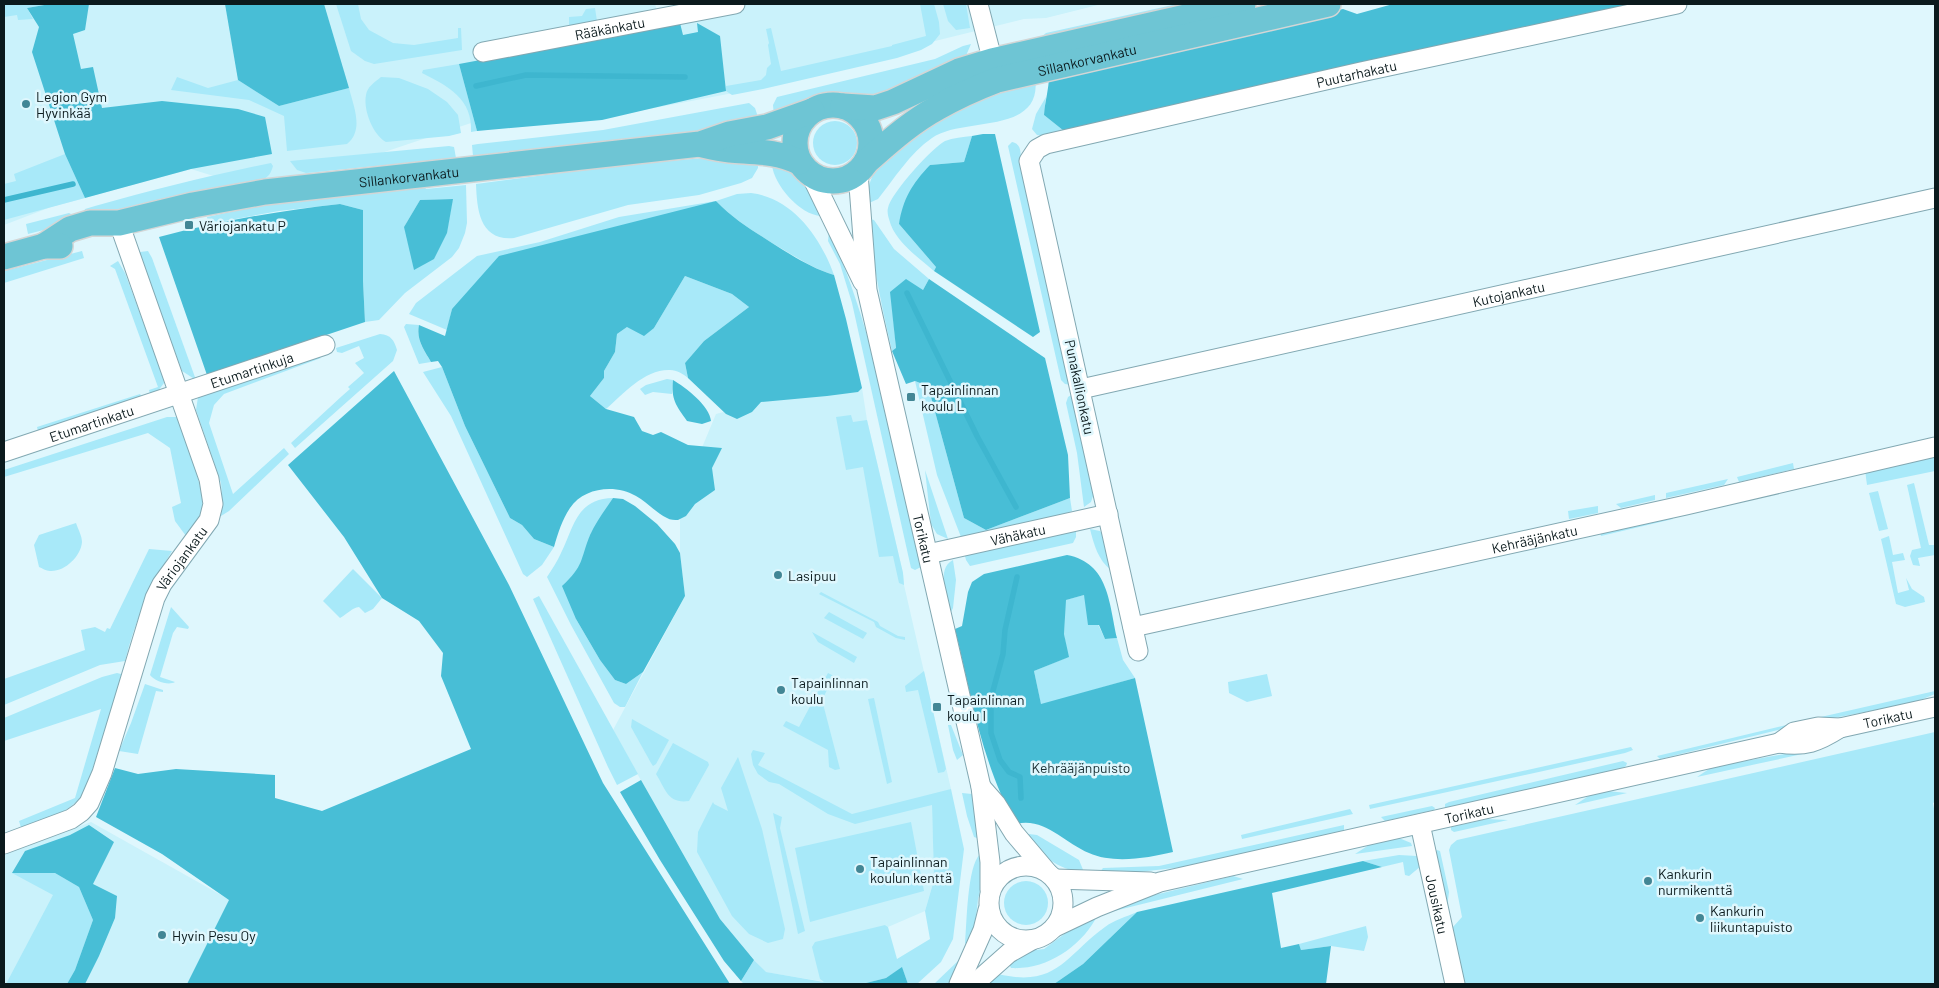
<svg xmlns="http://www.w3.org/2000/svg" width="1939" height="988" font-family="Barlow,sans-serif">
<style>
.built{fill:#caf2fb}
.green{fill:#a8e9f9;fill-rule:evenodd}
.forest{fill:#48bed6}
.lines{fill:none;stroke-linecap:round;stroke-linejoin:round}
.stream{stroke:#3eb6cf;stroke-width:5.5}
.minor-casing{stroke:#82a8b2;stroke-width:21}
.major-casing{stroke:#d3d6d6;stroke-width:28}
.minor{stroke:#fff;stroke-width:19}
.major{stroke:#6ec5d4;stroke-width:25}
.poi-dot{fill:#428695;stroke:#dff7fd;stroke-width:2}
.labels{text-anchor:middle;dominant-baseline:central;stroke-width:5;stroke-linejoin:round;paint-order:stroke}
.street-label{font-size:14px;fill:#0b1a1d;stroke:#dff7fd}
.poi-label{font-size:14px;fill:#0b1a1d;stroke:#dff7fd;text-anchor:start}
.park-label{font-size:14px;fill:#1c3135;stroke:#dff7fd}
</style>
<rect width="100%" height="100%" fill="#dff7fd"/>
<g class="built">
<path d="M50 4H655L659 18 735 4H1102L1046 18 1024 19 927 43 839 69 728 94 612 116 477 121 265 192 191 169 51 207 4 225V13Z"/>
<path d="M862 388 867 420 903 573 904 585 951 789 932 798 934 880 925 911 888 927 885 925 826 982 765 972 742 946 720 919 698 883 613 730 685 596 680 553V500L716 414 761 402Z"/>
<path d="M91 822 230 900 187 984H4V855Z"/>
</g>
<g class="green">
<path d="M4 4H50L27 8 33 19 18 20 17 15 4 17Z"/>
<path d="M336 4H358L361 19 369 30 393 43 414 45 458 38V28H461L462 50 374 64 365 61 351 51Z"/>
<path d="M920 4H934L939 22 940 34 932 44 921 50 897 58 763 89 732 95 726 91V86L761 80 766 75 767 68 771 64 768 45 769 43 766 29 771 28 781 71 892 46V45L926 36Z"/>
<path d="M943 4H966L970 28 956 30 948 21Z"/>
<path d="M1177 4H1209L1040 38 1046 33Z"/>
<path d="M595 8 597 21 569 26V17L582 16 586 9Z"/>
<path d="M971 44 965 58 883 99 832 94 774 116 773 105 777 97 935 59 963 46Z"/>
<path d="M459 64 477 131 471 132C473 99 448 86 422 73L423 70Z"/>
<path d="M177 77 208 88 238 80 279 106 349 88C354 108 364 130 347 144L287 151 284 116 249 100 171 90Z"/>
<path d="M381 77 399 78 428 89 447 102 458 115 461 133 449 136 386 142C373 135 363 110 366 95 367 87 375 82 381 77Z"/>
<path d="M1035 77C1044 136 962 116 932 138 910 153 894 179 878 199L869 203C866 189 871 177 878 166L934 118Z"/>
<path d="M1046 97 1044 115 1064 131 1044 136 1037 135 1032 129 1036 114Z"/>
<path d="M749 103 755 108 759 120 708 130 473 156 472 145 478 144 603 130Z"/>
<circle cx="835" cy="143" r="22"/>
<path d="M972 136 964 162 930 165 899 224 936 267 934 271C918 257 894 241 889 219 888 216 887 211 888 208 891 193 932 148 945 141 953 138 963 137 972 136Z"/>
<path d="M1012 142C1023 144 1020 155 1021 165L1071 385 1065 384 1061 380 1010 155 1008 146Z"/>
<path d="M449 146 454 147 456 158 306 173 297 170 290 161Z"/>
<path d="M65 154 85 198 4 220V184L16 181 14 174Z"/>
<path d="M717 157 758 159V168L752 178 741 183 699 195 628 205 514 238C480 241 477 211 476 184L631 164Z"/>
<path d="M271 163 273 166C271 173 269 176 263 180L140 204 86 218 84 212 85 209 95 206C153 190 211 175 271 163Z"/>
<path d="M772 165 796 171 804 181 821 216C800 215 774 185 772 165Z"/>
<path d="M466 185 467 223 465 233 459 248 452 257 405 293 379 320 365 322 363 281V210L340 204 279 211 208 224 207 217 272 203 424 186 426 189ZM453 199 404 227 420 200Z"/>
<path d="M751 193C793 198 821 238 834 275 811 268 793 255 772 243 752 230 733 219 716 201L452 309 447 330 409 314 416 303 477 256 540 242 619 217 716 201 737 194Z"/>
<path d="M69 213 73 215 75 222 28 234 26 224Z"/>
<path d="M870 219 874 220 894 249 929 279 923 290 891 292 896 349 892 351C882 307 872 264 870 219Z"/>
<path d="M829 231C877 335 894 455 921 567L915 570 911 568 852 303 840 264 828 241Z"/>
<path d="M82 251 84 258 4 283V271Z"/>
<path d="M148 251 152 258 196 380 182 371 140 257V252Z"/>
<path d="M118 261 125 273 163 376 164 383 158 391 150 394 149 390 158 387 115 269 110 266Z"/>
<path d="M685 276 732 294 749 307 704 341 685 363 688 378C683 374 677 370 670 370 645 369 623 394 606 409L590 396 604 378V371L615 352 617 334 627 327 654 328Z"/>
<path d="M406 324 419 325C416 340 424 350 431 362L419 364 404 327Z"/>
<path d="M380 334C391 335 394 340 397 350L393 361 295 448 291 443 342 396 350 389 348 387 364 373 355 363 364 358 359 346 342 353 337 352 336 348Z"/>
<path d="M316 355 321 358 224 394 214 405 209 423 233 494 284 448 289 454 229 511 221 516 222 496 221 483 196 410 198 397 202 393Z"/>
<path d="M442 367 465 426 510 518 522 525 534 539 554 547 542 565 527 577 523 574 451 416 423 372Z"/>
<path d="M667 379 673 380 672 394 653 392 645 395 640 389 646 385Z"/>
<path d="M915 381 928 386 964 518 986 530 1070 498 1072 511 1064 514 961 537 937 475Z"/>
<path d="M140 394 142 397 38 431 37 427Z"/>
<path d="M1073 394 1095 490 1091 502 1084 507 1077 453 1066 403 1068 397Z"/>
<path d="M851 415 853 422 867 420 903 573 904 585 899 583 893 556 879 557 863 467 846 470 836 417Z"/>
<path d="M167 417H177C185 441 205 486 202 510 200 520 192 529 186 536L175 521 172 507 181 503 170 448 148 433 4 477V470Z"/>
<path d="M1935 454V471L1867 485 1865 470Z"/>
<path d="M1793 463 1794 469 1739 482 1737 477Z"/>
<path d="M925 470 948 539 937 534 931 524Z"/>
<path d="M1728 479 1724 485 1666 498V493Z"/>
<path d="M1914 483 1929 545H1935V555L1918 558 1920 566 1913 565 1910 556 1912 550 1921 548 1907 485Z"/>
<path d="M1878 491 1888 529 1879 531 1869 493Z"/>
<path d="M1655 495V500L1621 508 1616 504Z"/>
<path d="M613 498 590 535 584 558 576 573V619L600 660 615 680 626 684 643 672 625 707H620L614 703 571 625 547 577C552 569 557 562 561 553 574 527 576 499 613 498Z"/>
<path d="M1598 506V513L1569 519 1568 511Z"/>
<path d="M1672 513 1673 519 1601 536 1600 532Z"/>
<path d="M76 523C78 529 82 536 82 542 81 556 65 572 50 571 46 571 42 568 39 567L34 545 39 535Z"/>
<path d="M1090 529 1100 531 1105 539 1111 570C1098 560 1094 545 1090 529Z"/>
<path d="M1076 530V537L1073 543 970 566 966 560 965 556 967 553Z"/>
<path d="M1889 536 1893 555 1903 553 1905 560 1892 562 1898 593 1909 590 1906 578 1912 589 1924 597 1925 602 1905 607 1896 604 1881 539Z"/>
<path d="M149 549 172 551C150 586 135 621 125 661L100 665 4 705V679L85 650 81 630 95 627 105 632 107 628 110 629Z"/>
<path d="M953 560 956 580 953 608 951 612C948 598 935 569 953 560Z"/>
<path d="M353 569 382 598 373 609 365 613 359 607C352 608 347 614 340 618L323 601Z"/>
<path d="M821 592 878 622 880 626 898 636 905 637V640L896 638 876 627 874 622 819 594Z"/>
<path d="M1084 595 1105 639 1117 638 1123 660 1135 678 1041 705 1034 671 1068 657 1064 634 1065 600Z"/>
<path d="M539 596 638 774 617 785 608 767 533 599Z"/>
<path d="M171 607 189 627 188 629 177 627 173 633 160 677 175 682C168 686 155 681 150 675Z"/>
<path d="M829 612 867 633 863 639 824 618Z"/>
<path d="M812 632 857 657 854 663 818 642Z"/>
<path d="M924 671 946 769 944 772 938 773 918 690 906 692 905 686Z"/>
<path d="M117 673 121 674V678L86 790C70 814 47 819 22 831L19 821 75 798 101 709 4 741V718L102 677Z"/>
<path d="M828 673 834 676 822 700 840 769 835 770 829 767 828 750 783 726 786 721 799 727Z"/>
<path d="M1267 674 1272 696 1247 702 1229 693 1228 682Z"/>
<path d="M145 684 163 690V692L156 691 138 754 119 751 131 723Z"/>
<path d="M1935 691V694L1913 703 1812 722V719Z"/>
<path d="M874 698 892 782 887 784 868 699Z"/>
<path d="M632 719 669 740 656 764 653 766 651 763 631 727Z"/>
<path d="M1795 723 1802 724 1660 759 1657 756Z"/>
<path d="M948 725H951L963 755 957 760 953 750Z"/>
<path d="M1935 732V802L1933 803 1935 814V984H1461L1450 936 1453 927 1462 917 1449 850 1451 845 1457 840Z"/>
<path d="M673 743 708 762 709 765 689 801C668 804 666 790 656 774Z"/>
<path d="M1631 747 1633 750 1625 753 1370 809 1369 805Z"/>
<path d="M753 750 765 753 758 765 852 814 951 789 964 849 953 939 941 962 917 984H908L902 968 886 978 862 984H744L741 981 754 960 766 972 824 982 820 979 812 947 815 942 885 925 888 927 897 959 930 939 925 911 934 880 932 805 855 824 828 814 779 784 769 782 758 774 753 765 751 754Z"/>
<path d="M1807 750V753L1697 777 1712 767Z"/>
<path d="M738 757 762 829 785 929 783 939 768 943 749 934 732 916 697 852 698 832 713 802 714 804 728 811 721 788Z"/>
<path d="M1623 761 1627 763 1626 766 1622 768 1447 808 1445 807V804L1449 802Z"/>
<path d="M1607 791 1627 793 1575 805 1590 795Z"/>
<path d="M962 793 972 794 976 804 980 839 974 837 967 816Z"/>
<path d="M1432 806 1435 808 1434 810 1385 821 1381 817Z"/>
<path d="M1350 809 1353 814 1242 839 1241 835Z"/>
<path d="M773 813 782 817 780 828 805 931 798 934Z"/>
<path d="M1487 819 1508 820 1454 832 1451 830V827Z"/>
<path d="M911 822 924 891 810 922 795 848Z"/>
<path d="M1344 825V831L1192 866 1121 874 1099 873 1103 868 1159 866Z"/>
<path d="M1029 834 1037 835 1079 860 1084 872C1056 870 1043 855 1025 836Z"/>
<path d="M1399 838 1411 843 1412 846 1355 854 1369 845Z"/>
<path d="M1437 850 1440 851 1449 892 1447 908 1435 852Z"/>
<path d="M980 854 982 884 978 899 975 928 969 947 965 943C967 923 967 867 980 854Z"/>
<path d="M1399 855 1417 856 1421 866 1409 876 1405 875 1403 862 1382 867 1363 861Z"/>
<path d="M12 873H55L79 887 93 920 75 970 67 984H6L53 895Z"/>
<path d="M1233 876 1243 879 1106 913 1142 898Z"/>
<circle cx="1026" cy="903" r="22"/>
<path d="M1137 912 1083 964 1054 984H984L998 974C1057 988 1065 956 1105 927 1114 920 1126 917 1137 912Z"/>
<path d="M1093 917 1095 920C1078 949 1045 970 1011 968L1009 964 1027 951 1044 949 1078 924Z"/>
<path d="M1366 926 1368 937 1364 951 1331 946 1301 950 1299 944Z"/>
<path d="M959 960 963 961 951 984H934Z"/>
</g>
<g class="forest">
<path d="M50 4H89L85 30 73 34 81 69 93 67 102 108 162 101 238 109 265 117 272 154 191 169 85 198 65 154 32 52 39 27 27 8Z"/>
<path d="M225 4H324L349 88 279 106 238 80Z"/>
<path d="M1393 4H1644L1064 131 1044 115C1045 101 1049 89 1049 75L1183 47 1343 9 1357 14Z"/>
<path d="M680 23 683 35 698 32 697 23 720 36 726 91 602 120 477 131 459 64Z"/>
<path d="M983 134H995L1040 332 1033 337 934 271 936 267 899 224C903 199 912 184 930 165L964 162 972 136Z"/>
<path d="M453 199 447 233 434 259 414 270 404 227 420 200Z"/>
<path d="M716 201C733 219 752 230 772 243 793 256 811 268 834 275L846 319 862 388 858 392 827 396 761 402 752 412 737 419 726 414 688 378 685 363 704 341 749 307 732 294 685 276 654 328 644 336 627 327 617 334 615 352 604 371V378L590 396 606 409 634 417 642 431 653 435 661 432 688 445 722 448 712 468 715 490 695 504 686 516 678 520C675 520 670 520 667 518 656 513 647 502 636 496 616 484 584 487 570 508 562 520 558 533 554 547L534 539 522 525 510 518 465 426 442 367 438 361 431 362C424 350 416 340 419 325L445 336 452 309 499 256Z"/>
<path d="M340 204 363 210V281L365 322 207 375 159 237C219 221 278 211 340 204Z"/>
<path d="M906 279 923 290 929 279 1045 358 1068 455 1070 498 986 530 964 518 928 386 915 381 906 384 892 351 896 348 890 292Z"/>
<path d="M394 371 509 585 603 783 730 984H187L229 900 162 854 96 817 115 768 138 774 176 769 275 775V798L322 811 471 749 441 676 443 653 419 621 382 598 344 537 288 465Z"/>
<path d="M673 380C685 387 710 406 711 421L702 424 687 421C676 405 671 400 673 380Z"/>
<path d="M613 498 623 499 635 506 657 524 675 544 680 553 685 596 643 672 626 684 615 680 600 660 576 619 562 586C584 566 580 560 590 535 596 522 605 510 613 498Z"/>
<path d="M1067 555C1109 563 1109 603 1117 638L1105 639 1099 625H1088L1084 595 1066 600 1064 634 1069 657 1034 671 1041 704 1135 678 1173 852C1148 858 1113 864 1089 853 1064 843 1045 817 1016 824 982 765 971 695 955 629L962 626 968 592 972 582 984 574Z"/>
<path d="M641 780 720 919 754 960 741 981 724 961 660 860 620 792Z"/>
<path d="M89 825 114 842 93 884 117 896 115 918 99 956 85 984H67L75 970 93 920 79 887 55 873H12L25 851 70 835Z"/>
<path d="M1363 861 1382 867 1272 893 1281 948 1299 944 1301 950 1331 946 1326 984H1054L1083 964 1137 912Z"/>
<path d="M902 967 908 984H862L886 978Z"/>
</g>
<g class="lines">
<g class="stream">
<path d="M476 86 526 75 685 77"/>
<path d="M4 200 73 184"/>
<path d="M907 293 977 436 1016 507"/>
<path d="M1017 577 1005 630 1003 654 991 698V733L1000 760 1009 772 1020 777 1021 798"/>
</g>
<defs>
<g id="minor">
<path d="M978 4 996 74"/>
<path id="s1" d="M483 52 735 4"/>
<path d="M810 173 863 282"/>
<path id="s2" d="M858 173 867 290 981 787 990 862V890"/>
<path id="s3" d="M1081 389 1935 198"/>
<path id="s4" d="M4 452 325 345"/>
<path id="s5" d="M928 554 1108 514"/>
<path id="s6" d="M1133 627 1686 505 1935 447"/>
<path id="s7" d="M1138 651 1029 161 1037 149 1046 144 1361 72 1677 4"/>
<path id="s8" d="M1779 743 1794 732 1818 727 1840 728 1935 707"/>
<path d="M981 787 996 804 1014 833 1047 872"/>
<path id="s9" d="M1420 824 1455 984"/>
<path id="s10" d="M4 844 71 819 81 812 89 803 102 773 155 598 162 584 209 520 213 504 209 479 119 223"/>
<circle cx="1026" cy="903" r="37"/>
<path d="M1055 879 1151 882"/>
<path id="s11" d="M1055 927 1097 907 1160 882 1779 743C1805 747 1818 742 1840 728"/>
<path d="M959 984 983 930 988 910"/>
<path d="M974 984 1009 953 1032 940"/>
</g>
<g id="major">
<circle cx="833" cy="143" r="38"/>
<path d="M843 106 875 108 893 102 959 71 992 61 1243 4"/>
<path d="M703 145C712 147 721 149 730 150 754 152 777 151 799 162"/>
<path id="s12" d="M866 162C888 143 911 122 937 108 956 97 976 88 997 80L1328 4"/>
<path id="s13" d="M44 246 70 229 90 223H119L193 205 265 192 700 144 729 134 767 127 812 111"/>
<path d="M4 257 44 246H60"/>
</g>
</defs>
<use href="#minor" class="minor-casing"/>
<use href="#major" class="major-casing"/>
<use href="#minor" class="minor"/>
<use href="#major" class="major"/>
</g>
<g class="poi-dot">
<circle cx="26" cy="104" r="5"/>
<rect x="184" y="220" width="10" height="10" rx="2.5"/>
<rect x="906" y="392" width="10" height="10" rx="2.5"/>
<circle cx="778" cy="575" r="5"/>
<circle cx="781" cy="690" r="5"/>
<rect x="932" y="702" width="10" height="10" rx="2.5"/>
<circle cx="860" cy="869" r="5"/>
<circle cx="1648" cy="881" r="5"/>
<circle cx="1700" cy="918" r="5"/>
<circle cx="162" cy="935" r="5"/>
</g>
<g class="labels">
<g class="street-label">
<text stroke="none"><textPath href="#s1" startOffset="129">Rääkänkatu</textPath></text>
<text stroke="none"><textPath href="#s12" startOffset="248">Sillankorvankatu</textPath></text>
<text stroke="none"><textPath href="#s7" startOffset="845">Puutarhakatu</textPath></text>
<text stroke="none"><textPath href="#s13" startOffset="375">Sillankorvankatu</textPath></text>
<text stroke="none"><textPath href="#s3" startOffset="438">Kutojankatu</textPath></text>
<text stroke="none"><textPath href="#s4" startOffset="261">Etumartinkuja</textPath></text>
<text transform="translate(1080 387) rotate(78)">Punakallionkatu</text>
<text stroke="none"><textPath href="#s4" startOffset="92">Etumartinkatu</textPath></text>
<text stroke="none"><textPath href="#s5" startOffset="92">Vähäkatu</textPath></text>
<text stroke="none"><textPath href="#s6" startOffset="411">Kehrääjänkatu</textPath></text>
<text stroke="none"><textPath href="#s2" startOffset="372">Torikatu</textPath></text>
<text stroke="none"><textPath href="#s10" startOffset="359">Väriojankatu</textPath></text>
<text stroke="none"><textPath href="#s8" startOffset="114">Torikatu</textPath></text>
<text stroke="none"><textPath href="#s11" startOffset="431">Torikatu</textPath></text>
<text stroke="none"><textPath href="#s9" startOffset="82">Jousikatu</textPath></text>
</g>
<g class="poi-label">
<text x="36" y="96">Legion Gym<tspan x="36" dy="16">Hyvinkää</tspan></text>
<text x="199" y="225">Väriojankatu P</text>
<text x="921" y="389">Tapainlinnan<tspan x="921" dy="16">koulu L</tspan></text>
<text x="788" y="575">Lasipuu</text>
<text x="791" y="682">Tapainlinnan<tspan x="791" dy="16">koulu</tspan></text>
<text x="947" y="699">Tapainlinnan<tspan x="947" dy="16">koulu I</tspan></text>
<text x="870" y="861">Tapainlinnan<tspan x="870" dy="16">koulun kenttä</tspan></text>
<text x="1658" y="873">Kankurin<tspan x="1658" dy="16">nurmikenttä</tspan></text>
<text x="1710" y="910">Kankurin<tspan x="1710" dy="16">liikuntapuisto</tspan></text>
<text x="172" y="935">Hyvin Pesu Oy</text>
</g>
<g class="park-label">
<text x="1081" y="767">Kehrääjänpuisto</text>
</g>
</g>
<rect width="1939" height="988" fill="none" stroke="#0b1a1d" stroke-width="10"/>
</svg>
